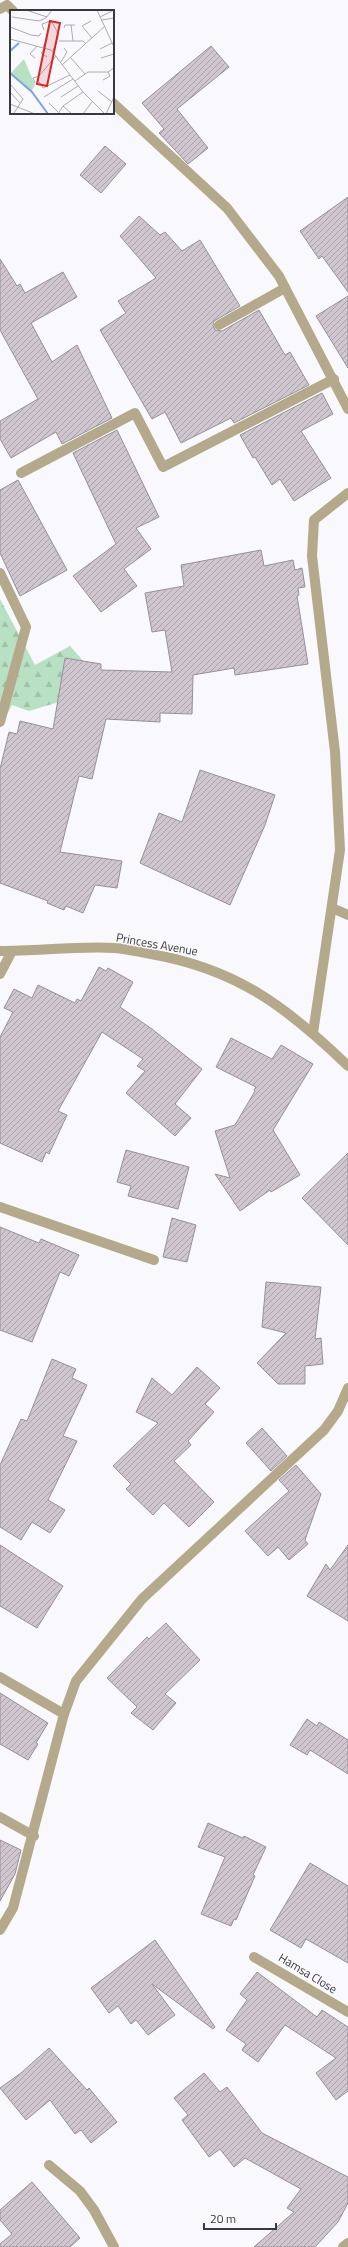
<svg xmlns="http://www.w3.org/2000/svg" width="348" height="2247" font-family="'Titillium Web',sans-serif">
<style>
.forest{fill:url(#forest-firs)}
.building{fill:url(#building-hatch);stroke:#979098}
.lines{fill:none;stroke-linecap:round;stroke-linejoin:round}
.minor{stroke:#b4a98b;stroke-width:10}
.labels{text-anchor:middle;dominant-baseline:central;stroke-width:3.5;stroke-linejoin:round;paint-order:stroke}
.street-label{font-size:12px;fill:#39393d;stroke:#f8f8fd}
.inset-river{fill:none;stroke:#83a3df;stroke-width:2}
.inset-road{fill:none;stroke:#acacb0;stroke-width:1}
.view{fill:#d62828;fill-opacity:0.15;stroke:#d62828;stroke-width:2}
.inset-edge{fill:none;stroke:#39393d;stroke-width:2}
</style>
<defs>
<pattern id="forest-firs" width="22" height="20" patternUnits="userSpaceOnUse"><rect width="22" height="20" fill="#b8e1c4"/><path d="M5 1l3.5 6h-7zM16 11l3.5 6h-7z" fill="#9fc2a9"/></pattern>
<pattern id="building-hatch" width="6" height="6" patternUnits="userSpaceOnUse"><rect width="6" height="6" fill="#cfc6cf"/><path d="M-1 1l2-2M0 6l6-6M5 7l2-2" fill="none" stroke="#a9a2a9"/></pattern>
</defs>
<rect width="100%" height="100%" fill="#f8f8fd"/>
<path class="forest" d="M0 599 35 665 70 646 86 664 59 702 29 711 12 705 0 728Z"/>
<g class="building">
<path d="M211 46 229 67 177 109 208 148 188 164 159 133 164 129 142 103Z"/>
<path d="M105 146 126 164 101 193 80 175Z"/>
<path d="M348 197V292L322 256 319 259 300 231Z"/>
<path d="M139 216 160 235 165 232 182 251 200 240 240 306 214 321 213 325 215 330 222 331 259 310 285 355 290 352 309 385 234 423 231 418 181 443 165 412 152 419 100 330 126 313 118 301 156 278 120 236Z"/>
<path d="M0 259 17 286 20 284 25 293 63 272 77 297 31 323 52 362 77 345 112 418 62 444 56 432 11 458 0 439V421L38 399 0 330Z"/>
<path d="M348 296V368L316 316Z"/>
<path d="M322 393 333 414 301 431 331 478 294 501 280 479 272 485 255 457 253 458 240 435Z"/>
<path d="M117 430 159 517 136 528 151 549 124 569 137 586 101 612 73 576 116 544 73 453Z"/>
<path d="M18 480 67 570 20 596 0 553V490Z"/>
<path d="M261 550 264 566 293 560 295 570 302 568 305 587 298 588 299 595 297 596 308 664 235 675 234 668 193 675 192 714 160 713V722L106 719 92 779 79 776 60 852 122 861 117 888 95 885 83 913 66 906 64 910 47 903 48 901 0 883V769L9 732 17 734 20 721 53 729 65 658 101 664V670L172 672 165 630 152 632 145 593 184 586 181 565Z"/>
<path d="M200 770 275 795 265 825 230 905 140 863 159 813 182 822Z"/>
<path d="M99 967 106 971 108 968 133 982 120 1007 152 1029 202 1069 175 1104 191 1118 175 1136 126 1093 145 1071 137 1066 143 1059 102 1032 58 1111 67 1115 49 1154 46 1152 42 1162 0 1143V1037L13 1012 4 1008 14 989 32 998 38 985 75 1003 77 999 81 1001Z"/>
<path d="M231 1038 272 1059 281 1045 313 1064 273 1130 300 1175 271 1192 270 1190 240 1211 215 1174 230 1178 215 1131 235 1125 255 1091 254 1090 256 1087 216 1067Z"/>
<path d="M126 1150 189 1167 178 1209 128 1196 131 1186 117 1182Z"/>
<path d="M348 1153V1245L302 1198Z"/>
<path d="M172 1218 196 1225 187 1262 163 1257Z"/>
<path d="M0 1227 39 1243 41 1239 79 1255 69 1276 60 1272 32 1342 0 1330Z"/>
<path d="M266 1282 321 1287 315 1339 321 1338 323 1364 305 1366V1384H278L257 1363 286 1333 262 1327Z"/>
<path d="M52 1359 76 1369 72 1378 87 1385 63 1436 77 1441 48 1500 65 1510 50 1533 32 1522 21 1540 0 1527V1465L21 1419 27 1421Z"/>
<path d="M197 1367 220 1388 205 1404 214 1412 188 1441 191 1445 174 1461 214 1502 189 1527 164 1503 153 1515 126 1489 131 1484 113 1466 158 1423 136 1412 152 1378 172 1395Z"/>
<path d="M262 1428 287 1456 271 1471 246 1443Z"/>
<path d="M296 1465 321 1494 305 1540 308 1544 289 1560 278 1547 268 1556 245 1531 289 1491 279 1480Z"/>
<path d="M0 1545 63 1586 37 1628 0 1606Z"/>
<path d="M348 1545V1621L307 1596 326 1564 330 1570Z"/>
<path d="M166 1623 200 1660 165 1694 176 1703 153 1730 131 1713 137 1707 107 1678 147 1637 149 1639Z"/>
<path d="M0 1693 48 1723 36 1743 38 1744 28 1760 0 1744Z"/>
<path d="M307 1719 317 1726 319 1722 348 1740V1774L310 1750 307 1755 290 1745Z"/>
<path d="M208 1823 243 1838 244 1836 266 1847 253 1875 255 1876 236 1920 234 1919 231 1926 201 1914 225 1857 198 1847Z"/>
<path d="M0 1840 21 1850 15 1874 0 1901Z"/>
<path d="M310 1863 348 1886V1963L306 1939 301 1948 270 1930Z"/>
<path d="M155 1940 215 2027 213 2029 152 1984 175 2015 148 2035 136 2020 131 2024 118 2006 109 2013 91 1988Z"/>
<path d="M257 1972 317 2017 322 2010 348 2027V2091L336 2100 316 2073 336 2058 285 2025 258 2062 242 2050 246 2044 226 2030 247 2000 240 1994Z"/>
<path d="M49 2048 87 2090 89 2088 117 2122 91 2143 81 2130 75 2134 50 2100 26 2120 0 2088 21 2073Z"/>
<path d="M204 2073 220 2092 227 2087 262 2133 348 2177V2203L338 2222 315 2247H254L294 2212 287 2208 301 2189 245 2158 234 2167 220 2149 209 2157 182 2120 188 2115 174 2098Z"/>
<path d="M32 2182 80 2238 70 2247H0V2244L12 2234 0 2220V2210Z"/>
</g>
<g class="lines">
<g class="minor">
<path d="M0 9 7 5 13 11"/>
<path d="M113 103 227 208 279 276 348 409"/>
<path d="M219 325 285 288"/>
<path d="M21 473 135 413 163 467 334 379"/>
<path d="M0 573 26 627 0 722"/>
<path d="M332 908 348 915"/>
<path d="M0 951C38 951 77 946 115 948 127 949 140 952 151 954 237 969 287 1007 348 1066"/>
<path d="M0 974 12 951"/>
<path d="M313 1033 340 850 335 752 312 556 314 520 348 493"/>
<path d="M0 1207 154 1260"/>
<path d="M0 1677 64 1714"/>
<path d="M0 1817 34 1836"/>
<path d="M0 1930 13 1908 64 1714 76 1681 142 1599 324 1430 338 1411 348 1388"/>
<path d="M254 1957 348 2012"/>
<path d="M49 2165 80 2191 94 2210 114 2247"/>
<path d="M343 2247 348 2243"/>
</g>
</g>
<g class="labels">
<g class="street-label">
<text transform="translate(157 944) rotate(10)">Princess Avenue</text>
<text transform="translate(308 1973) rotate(31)">Hamsa Close</text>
</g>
</g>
<g transform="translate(10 10)">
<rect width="104" height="104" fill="#f8f8fd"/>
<path d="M14 49 25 75 21 82 0 64Z" fill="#b8e1c4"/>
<path class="inset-river" d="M0 41 9 33M0 63 22 82 38 104"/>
<path class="inset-road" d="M16 0 37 7M87 0 104 37M2 7 29 11 36 8 42 0M90 7 104 0M92 10 104 8M81 11 72 16 82 28M61 15 63 31M0 17 21 25 29 26 31 23M54 18 55 15H65M34 20 32 14 41 11 47 21 48 27 43 41M0 29 41 40 73 82 95 104M49 31H73L76 34M33 37 37 29 36 24M35 38 31 43 37 47M90 39 102 33M25 48 20 44 27 36M61 48 75 64M91 48 104 44M51 52 57 42 54 38M52 55 95 16M93 70 100 66 98 62M65 71 78 62H98L104 58M29 72 33 78 60 65M25 73 23 68 29 66 46 46M0 74 13 89 4 103M88 81 102 92M0 82 10 93M34 87 63 69M51 87 68 76M39 93 48 102M0 94 25 104M53 96 62 104M48 104 53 96 73 82M73 104 82 92M96 104 104 87"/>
<path class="view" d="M40 11 50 13 37 76 27 74Z"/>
<rect width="104" height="104" class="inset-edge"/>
</g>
<path d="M204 2223v6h72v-6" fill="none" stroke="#39393d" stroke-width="2"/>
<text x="210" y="2223" font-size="12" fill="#39393d" stroke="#f8f8fd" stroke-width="3" paint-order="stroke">20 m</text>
</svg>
